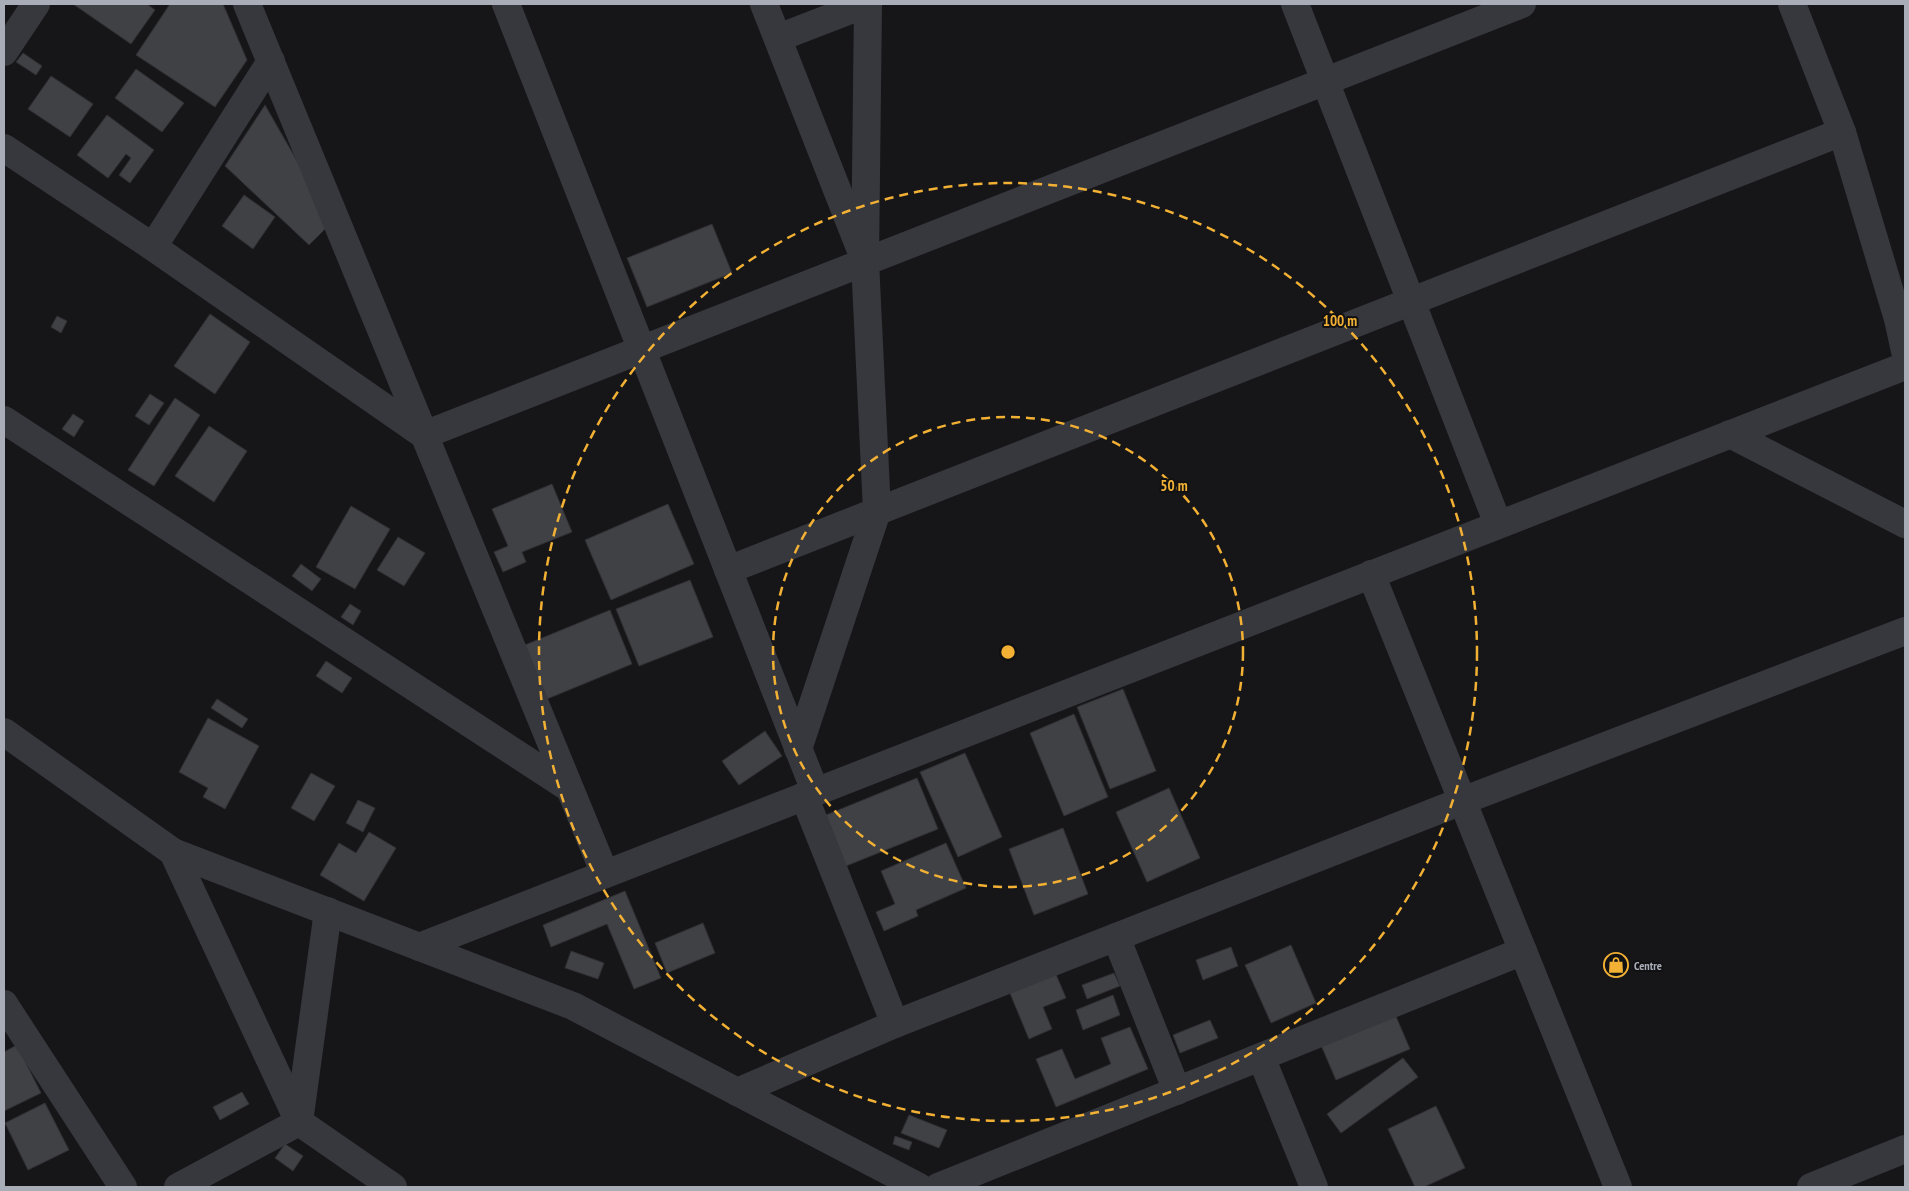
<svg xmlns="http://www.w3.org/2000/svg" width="1909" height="1191" font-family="'PT Sans Narrow',sans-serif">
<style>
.building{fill:#404145;stroke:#303034}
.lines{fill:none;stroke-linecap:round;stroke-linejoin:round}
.minor{stroke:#37383d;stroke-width:28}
.ring{fill:none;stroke:#f2b134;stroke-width:2.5;stroke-dasharray:9 6}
.labels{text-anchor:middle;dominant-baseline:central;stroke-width:4;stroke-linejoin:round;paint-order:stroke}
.poi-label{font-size:12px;font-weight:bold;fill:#a8adb8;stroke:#111113;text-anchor:start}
.centre{fill:#f2b134;stroke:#111113;stroke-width:2.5}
.ring-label{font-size:15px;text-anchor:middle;font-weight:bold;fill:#f2b134;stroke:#111113;stroke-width:4;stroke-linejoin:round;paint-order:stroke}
</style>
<rect width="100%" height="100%" fill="#161618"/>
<g class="building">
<path d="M73 4H147L155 10 131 44Z"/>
<path d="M170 4H223L247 60 215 107 136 55Z"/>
<path d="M23 53 42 66 36 75 16 62Z"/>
<path d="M136 69 184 103 162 132 115 98Z"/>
<path d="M51 76 93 104 70 137 28 109Z"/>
<path d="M265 105 332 222 309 245 225 166Z"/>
<path d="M107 115 154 150 130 183 119 175 131 158 126 154 108 178 77 155Z"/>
<path d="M244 195 275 217 253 249 222 226Z"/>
<path d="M712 224 732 273 647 307 627 258Z"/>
<path d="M210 314 250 342 215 394 174 366Z"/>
<path d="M57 316 67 321 61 333 51 327Z"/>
<path d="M150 394 164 403 149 425 135 416Z"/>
<path d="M175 398 200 415 154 486 128 470Z"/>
<path d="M73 414 84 421 74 437 62 429Z"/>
<path d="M209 426 247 451 214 502 175 476Z"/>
<path d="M552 484 572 532 522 552 526 562 503 572 494 552 508 546 492 509Z"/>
<path d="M668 504 694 564 611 600 585 540Z"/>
<path d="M351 506 390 529 355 589 316 567Z"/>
<path d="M398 537 425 553 404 586 377 570Z"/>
<path d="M301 564 321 579 312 591 292 576Z"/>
<path d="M690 580 713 637 639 666 616 609Z"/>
<path d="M350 604 361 611 353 625 341 617Z"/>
<path d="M610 610 632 664 547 699 525 645Z"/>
<path d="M326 661 352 678 342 693 316 676Z"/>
<path d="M1123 689 1156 771 1110 789 1077 707Z"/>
<path d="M217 699 248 719 242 728 211 708Z"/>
<path d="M1074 714 1108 797 1064 816 1030 733Z"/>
<path d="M208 718 259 746 225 809 203 797 208 788 179 772Z"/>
<path d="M765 731 782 756 739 785 722 761Z"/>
<path d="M965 753 1002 837 958 857 920 772Z"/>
<path d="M311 773 335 786 314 821 291 808Z"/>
<path d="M917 778 938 829 846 866 826 815Z"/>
<path d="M1169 788 1200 858 1147 882 1116 812Z"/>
<path d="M358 800 375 808 363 832 346 823Z"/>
<path d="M1063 828 1088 894 1034 915 1009 849Z"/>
<path d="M369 832 396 848 364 901 320 875 339 843 356 853Z"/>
<path d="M946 843 966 888 916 910 918 916 884 931 876 912 895 904 881 871Z"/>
<path d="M625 891 661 978 634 989 607 924 551 947 543 925Z"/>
<path d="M703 923 715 953 667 973 655 943Z"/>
<path d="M1291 945 1316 1003 1271 1023 1245 965Z"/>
<path d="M1231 947 1238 966 1203 980 1196 960Z"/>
<path d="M571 951 604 963 598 979 565 968Z"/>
<path d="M1055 972 1066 998 1043 1007 1052 1029 1029 1039 1009 991Z"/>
<path d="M1114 973 1120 986 1087 999 1082 985Z"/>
<path d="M1113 995 1120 1015 1083 1030 1076 1010Z"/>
<path d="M1395 1014 1410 1049 1336 1080 1321 1045Z"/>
<path d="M1210 1020 1218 1038 1180 1053 1173 1035Z"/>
<path d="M1130 1027 1148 1069 1056 1107 1036 1059 1062 1049 1075 1079 1111 1064 1101 1038Z"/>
<path d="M17 1045 41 1093 4 1111V1052Z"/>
<path d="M1403 1058 1418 1077 1341 1133 1327 1114Z"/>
<path d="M242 1092 249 1104 220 1120 213 1107Z"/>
<path d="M45 1103 69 1150 28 1170 5 1123Z"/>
<path d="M1436 1106 1465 1168 1424 1187H1415L1388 1129Z"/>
<path d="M909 1115 947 1130 939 1148 901 1133Z"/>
<path d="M895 1136 912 1142 909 1150 893 1144Z"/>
<path d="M285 1144 303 1156 293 1171 275 1158Z"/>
</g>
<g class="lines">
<g class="minor">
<path d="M247 4 605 874"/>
<path d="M506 4 815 791"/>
<path d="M764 4 860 248"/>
<path d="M1295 4 1498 524"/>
<path d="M1792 4 1842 132 1898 319 1905 351"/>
<path d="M778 38 866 4"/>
<path d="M4 52 36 4"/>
<path d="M4 148 153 247 424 435 1522 4"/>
<path d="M153 247 271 61"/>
<path d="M4 420 569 788"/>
<path d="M1730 434 1905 524"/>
<path d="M728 570 1842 132"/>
<path d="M1371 574 1618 1187"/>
<path d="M4 732 173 852 573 1006 919 1187"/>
<path d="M798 749 877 511 865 261 868 4"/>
<path d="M804 796 895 1024"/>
<path d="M173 852 299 1122 393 1187"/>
<path d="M1116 937 1177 1091"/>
<path d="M419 947 1905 366"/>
<path d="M4 1004 123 1187"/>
<path d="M1261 1057 1314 1187"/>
<path d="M737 1092 895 1024 1462 801 1905 631"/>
<path d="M299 1122 328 911"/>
<path d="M178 1187 299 1122"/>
<path d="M938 1187 1523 951"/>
<path d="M1811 1187 1905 1149"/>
</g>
</g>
<g class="ring">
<circle cx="1008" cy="652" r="235"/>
<circle cx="1008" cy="652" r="469"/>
</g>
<defs>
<symbol id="shop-ring" viewBox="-11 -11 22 22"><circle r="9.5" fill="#111113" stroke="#f2b134" stroke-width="1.5"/><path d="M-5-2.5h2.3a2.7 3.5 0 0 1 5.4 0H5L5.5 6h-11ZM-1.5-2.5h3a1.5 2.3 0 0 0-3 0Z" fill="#f2b134"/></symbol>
</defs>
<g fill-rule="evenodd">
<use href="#shop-ring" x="1602" y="951" width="28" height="28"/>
</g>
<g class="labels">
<g class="poi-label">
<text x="1634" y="965">Centre</text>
</g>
</g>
<circle cx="1008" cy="652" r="8" class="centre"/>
<g class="ring-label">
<text x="1340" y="326">100 m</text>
<text x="1174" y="491">50 m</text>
</g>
<rect width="1909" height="1191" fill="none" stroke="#a8adb8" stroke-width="10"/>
</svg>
